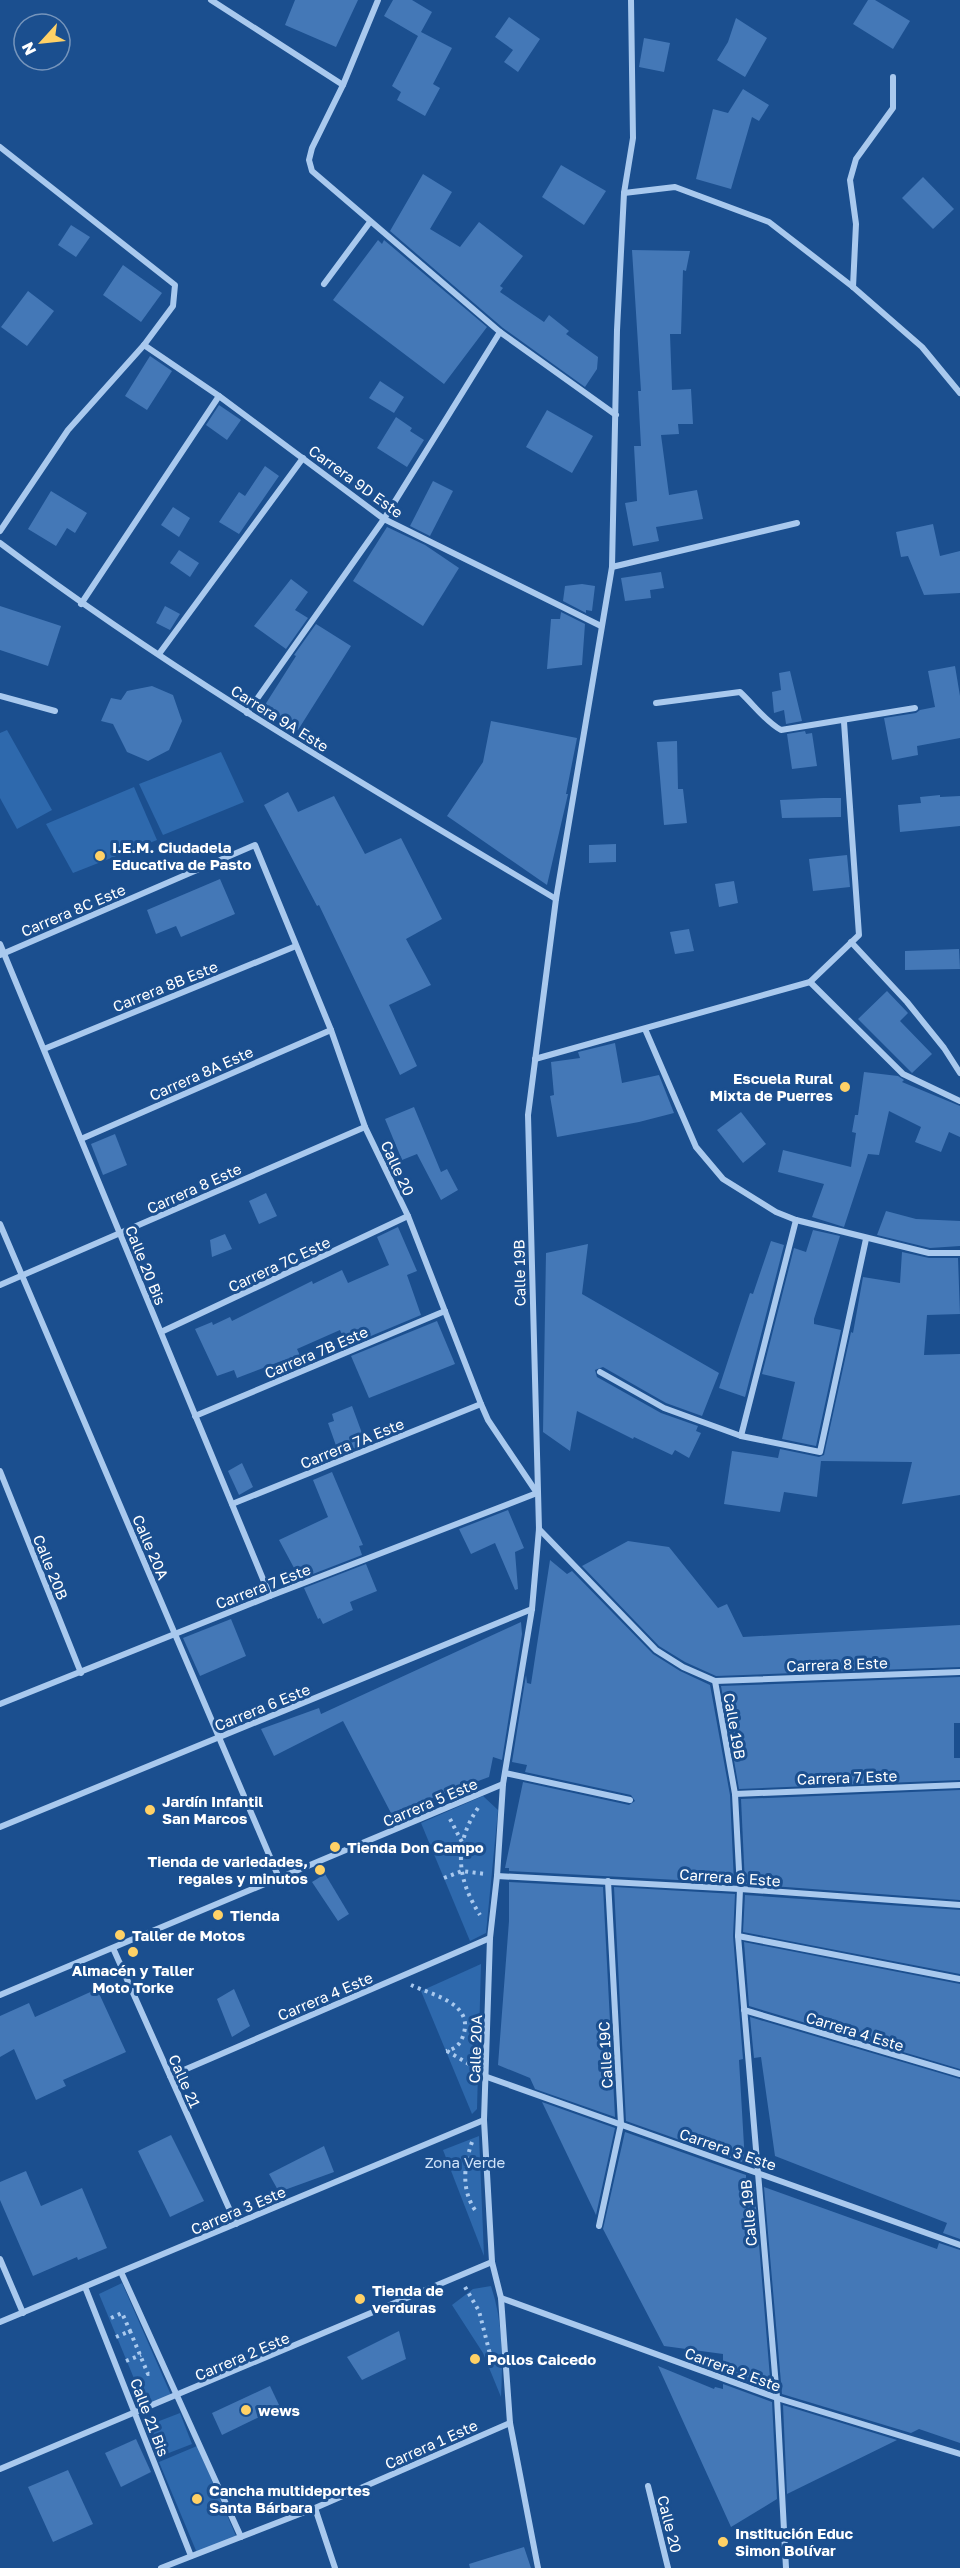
<svg xmlns="http://www.w3.org/2000/svg" width="960" height="2568" font-family="'Golos Text',sans-serif">
<style>
.green{fill:#2e69ad}
.building{fill:#4478b7}
.lines{fill:none;stroke-linecap:round;stroke-linejoin:round}
.path{stroke:#a9c9ee;stroke-width:4;stroke-dasharray:3 4.5;stroke-linecap:butt}
.street{stroke:#a9c9ee;stroke-width:6}
.poi-dot{fill:#ffd166;stroke:#1b4f8f;stroke-width:2}
.labels{text-anchor:middle;dominant-baseline:central;stroke-width:6;stroke-linejoin:round;paint-order:stroke}
.street-label{font-size:15px;fill:#fff;stroke:#1b4f8f}
.poi-label{font-size:15px;font-weight:bold;fill:#fff;stroke:#1b4f8f;text-anchor:start}
.park-label{font-size:15px;fill:#cfe3fa;stroke:#1b4f8f}
</style>
<rect width="100%" height="100%" fill="#1b4f8f"/>
<g class="green">
<path d="M7 730 52 810 17 829 0 798V733Z"/>
<path d="M221 752 244 802 163 835 139 784Z"/>
<path d="M134 787 157 840 73 873 46 824Z"/>
<path d="M483 1796 498 1810 486 1933 470 1941 421 1823Z"/>
<path d="M481 1964 477 2109 472 2114 421 1991Z"/>
<path d="M479 2136 484 2256 443 2150Z"/>
<path d="M122 2283 171 2395 145 2405 99 2294Z"/>
<path d="M491 2286C503 2322 503 2360 501 2397L483 2353 452 2305 473 2289Z"/>
<path d="M180 2413 192 2444 161 2456 149 2425Z"/>
<path d="M197 2446 236 2536 197 2553 159 2462Z"/>
</g>
<g class="building">
<path d="M295 0H358L336 47 285 25Z"/>
<path d="M393 0H412L432 12 421 32 452 48 433 84 440 88 425 116 397 100 401 92 392 86 418 36 384 16Z"/>
<path d="M868 0H875L910 21 893 49 853 24Z"/>
<path d="M509 17 540 39 518 72 504 62 513 50 495 37Z"/>
<path d="M736 18 767 38 745 77 717 60 728 42Z"/>
<path d="M644 38 670 43 664 72 639 67Z"/>
<path d="M743 89 769 105 759 121 752 117 731 189 696 179 713 109 728 113Z"/>
<path d="M561 165 606 191 584 225 542 197Z"/>
<path d="M423 174 452 192 430 229 460 247 479 222 523 256 500 286 503 288 500 292 544 322 549 315 569 331 566 334 598 357 597 369 585 387 503 328 390 231Z"/>
<path d="M923 177 954 209 933 229 902 198Z"/>
<path d="M71 225 90 237 76 257 58 245Z"/>
<path d="M378 240 382 244 384 240 487 327 444 384 333 300Z"/>
<path d="M632 250 690 251 686 271 683 270 681 334H670L672 390 691 389 693 424H678L679 434 661 435 669 495 697 490 703 519 656 527 659 541 633 546 625 503 637 501 634 446H641L638 391H641Z"/>
<path d="M123 265 162 293 141 322 103 295Z"/>
<path d="M28 291 54 311 27 346 1 327Z"/>
<path d="M150 356 172 371 147 410 125 396Z"/>
<path d="M380 381 404 397 394 413 369 398Z"/>
<path d="M219 405 241 420 227 440 206 425Z"/>
<path d="M547 410 593 436 572 473 526 447Z"/>
<path d="M396 417 412 428 410 431 424 440 407 467 377 448Z"/>
<path d="M265 466 279 476 239 534 219 522 239 492 245 496Z"/>
<path d="M433 481 453 491 430 536 410 526Z"/>
<path d="M51 491 87 513 75 533 67 528 56 546 28 529Z"/>
<path d="M173 507 190 518 179 537 161 525Z"/>
<path d="M933 524 940 556 960 551V593L924 595 908 556 901 557 896 532Z"/>
<path d="M387 527 425 545 459 568 423 626 353 581Z"/>
<path d="M179 550 199 563 190 577 170 563Z"/>
<path d="M661 572 664 588 650 590 651 598 625 601 621 578Z"/>
<path d="M291 579 308 592 295 610 308 618 286 649 254 626Z"/>
<path d="M582 584 595 586 592 611 586 610V613L563 601 565 586Z"/>
<path d="M0 606 61 626 48 666 0 650Z"/>
<path d="M165 606 180 614 170 630 156 623Z"/>
<path d="M561 612 585 624 582 665 547 669 551 619H560Z"/>
<path d="M316 624 351 646 298 730 263 708 296 656 294 655Z"/>
<path d="M955 666 960 696V738L917 746 918 755 892 760 884 718 916 713 920 710 935 707 928 671Z"/>
<path d="M790 671 802 721 786 724 784 710 774 713 772 692 781 690 779 673Z"/>
<path d="M152 686 173 695 182 721 169 750 148 761 127 752 113 724 101 721 111 698 121 700 127 691Z"/>
<path d="M491 721 577 738 566 794H568L547 885 447 816 483 762Z"/>
<path d="M805 731 806 734 812 733 817 766 792 769 787 734Z"/>
<path d="M677 741 678 789H683L687 823 664 825 657 742Z"/>
<path d="M288 792 298 812 334 796 365 854 401 838 442 919 406 939 431 985 389 1005 417 1066 400 1075 319 905 317 906 264 805Z"/>
<path d="M940 795V797L960 796V826L900 832 898 805 921 803 920 797Z"/>
<path d="M823 798H841V817L782 818 780 800Z"/>
<path d="M616 844V862L589 863V845Z"/>
<path d="M847 855 850 887 813 891 809 859Z"/>
<path d="M220 879 235 914 181 937 176 926 156 934 147 910Z"/>
<path d="M734 881 738 903 719 907 715 884Z"/>
<path d="M689 929 694 951 675 954 670 932Z"/>
<path d="M959 949 960 969 905 970V951Z"/>
<path d="M887 991 908 1013 900 1021 932 1054 912 1073 858 1019Z"/>
<path d="M615 1043 622 1083 659 1075 674 1113 639 1122 557 1137 550 1096 554 1095 551 1062 580 1058 578 1052Z"/>
<path d="M864 1072 898 1076 904 1080 902 1082 960 1106V1137L949 1132 941 1152 915 1142 921 1127 889 1111 879 1155 868 1154 844 1227 812 1217 824 1184 778 1172 783 1150 851 1167 856 1133 852 1132 855 1115H858Z"/>
<path d="M414 1107 441 1172 447 1169 458 1190 441 1200 417 1154 402 1160 385 1119Z"/>
<path d="M741 1112 766 1144 743 1163 717 1130Z"/>
<path d="M115 1134 127 1165 103 1175 91 1144Z"/>
<path d="M266 1193 277 1216 259 1224 249 1201Z"/>
<path d="M886 1211 916 1219 960 1221V1246L930 1248 877 1235Z"/>
<path d="M398 1227 417 1271 407 1275 421 1315 347 1346 340 1330 297 1349 304 1364 289 1371 284 1360 237 1378 234 1370 217 1376 195 1329 212 1322 213 1325 230 1317 232 1321 312 1281 313 1284 342 1270 348 1283 389 1265 377 1237Z"/>
<path d="M813 1230 840 1236 814 1319V1324L841 1330 816 1446 782 1439 795 1382 762 1374 794 1248 806 1252Z"/>
<path d="M225 1234 232 1249 212 1257 210 1240Z"/>
<path d="M771 1241 784 1245 745 1397 719 1388 750 1293 753 1294Z"/>
<path d="M588 1244 582 1294 719 1373 702 1416 666 1403 603 1367 595 1370 597 1377 661 1413 698 1426 696 1431 701 1433 689 1458 675 1450 672 1455 634 1437 633 1439 577 1411 570 1451 543 1432 546 1253Z"/>
<path d="M902 1252 929 1258H958L960 1314 927 1315 924 1355 960 1354V1495L902 1504 912 1462 821 1461 817 1497 784 1492 780 1512 724 1504 732 1451 778 1458 780 1449 819 1457 824 1455 851 1332 853 1333 863 1277 900 1283Z"/>
<path d="M437 1321 455 1364 369 1398 351 1356Z"/>
<path d="M352 1406 366 1444 339 1454 328 1423 334 1421 332 1414Z"/>
<path d="M242 1463 253 1487 239 1495 228 1471Z"/>
<path d="M332 1472 363 1545 359 1546 362 1555 300 1579 279 1540 328 1517 313 1480Z"/>
<path d="M508 1510 524 1548 515 1552 518 1589 515 1590 495 1543 471 1554 459 1529Z"/>
<path d="M628 1541 669 1547 718 1608 727 1604 743 1637 960 1625V1667L716 1676 685 1662 659 1646 582 1566Z"/>
<path d="M550 1560 567 1574 572 1571 653 1654 680 1671 710 1685 730 1795 734 1883 509 1871V1868H505L523 1782 629 1805 635 1801 631 1795 525 1772 527 1765 512 1762 526 1675 527 1683 531 1684Z"/>
<path d="M366 1564 377 1591 350 1602 353 1610 323 1624 320 1618 318 1619 304 1588Z"/>
<path d="M231 1619 246 1656 200 1676 183 1638Z"/>
<path d="M521 1622 522 1634 502 1760 493 1757 489 1777 391 1813 343 1721 274 1756 261 1729 319 1708 321 1714Z"/>
<path d="M960 1677V1723H954V1758H960V1780L739 1789 721 1686Z"/>
<path d="M960 1790V1900L745 1884 741 1799Z"/>
<path d="M325 1874 349 1914 338 1921 312 1882Z"/>
<path d="M509 1882 603 1887 615 2117 535 2089 530 2078 498 2065 509 1921Z"/>
<path d="M614 1887 735 1894 733 1936 743 2059 739 2060 745 2163 626 2121Z"/>
<path d="M745 1895 960 1910V1974L743 1932Z"/>
<path d="M744 1942 960 1984V2069L749 2006Z"/>
<path d="M97 1989 126 2052 63 2080 66 2086 36 2100 14 2049 0 2057V2016L29 2003 35 2017Z"/>
<path d="M234 1989 250 2026 232 2037 217 1999Z"/>
<path d="M750 2017 960 2079V2239L943 2233 947 2223 775 2156 761 2057 754 2058Z"/>
<path d="M542 2102 615 2128 596 2215Z"/>
<path d="M625 2132 746 2175V2180L754 2183 771 2390 723 2373V2354L664 2346 603 2229Z"/>
<path d="M171 2135 204 2201 170 2217 138 2151Z"/>
<path d="M324 2146 334 2172 279 2192 269 2174Z"/>
<path d="M26 2171 41 2206 82 2188 107 2248 78 2260 77 2257 33 2276 0 2200V2182Z"/>
<path d="M764 2187 937 2249 939 2243 960 2250V2443L919 2429 911 2433 782 2394Z"/>
<path d="M399 2331 406 2359 362 2380 347 2357Z"/>
<path d="M658 2366 714 2389 715 2387 723 2389V2384L772 2402 777 2499 731 2527Z"/>
<path d="M270 2386 280 2407 222 2435 212 2413Z"/>
<path d="M783 2405 897 2440 787 2494Z"/>
<path d="M136 2439 151 2472 121 2487 105 2453Z"/>
<path d="M68 2470 93 2524 53 2542 28 2487Z"/>
<path d="M524 2547 531 2568H470L469 2564Z"/>
</g>
<g class="lines">
<g class="path">
<path d="M478 1808C453 1845 457 1879 480 1915"/>
<path d="M450 1819 463 1844 486 1848"/>
<path d="M444 1878 462 1871 485 1874"/>
<path d="M411 1985C432 1995 475 2003 463 2036 460 2045 455 2049 446 2051"/>
<path d="M447 2051 474 2067"/>
<path d="M472 2142C464 2165 461 2189 475 2210"/>
<path d="M465 2287 479 2311 491 2358"/>
<path d="M111 2318 122 2313 130 2331 133 2330"/>
<path d="M116 2337 130 2331 148 2374 153 2372"/>
<path d="M126 2361 141 2355"/>
</g>
<g class="street">
<path d="M211 0 343 85"/>
<path d="M378 0 343 85 312 148 309 160 312 171 500 332 616 415"/>
<path d="M0 147 175 285 173 306 144 345 68 430 0 531"/>
<path d="M624 193 675 187 769 222 853 287 922 347 960 393"/>
<path d="M324 284 370 222"/>
<path d="M853 287 856 224 850 180 856 159 893 108V77"/>
<path d="M144 345 219 396 384 519 601 626"/>
<path d="M0 543C176 676 367 786 556 899"/>
<path d="M612 567 797 523"/>
<path d="M81 604 219 396"/>
<path d="M159 654 303 458"/>
<path d="M0 696 55 711"/>
<path d="M656 703 740 692C754 705 765 721 781 730L915 708"/>
<path d="M247 713 384 519 500 332"/>
<path d="M851 942 907 1002 944 1048 960 1073"/>
<path d="M0 944 270 1596"/>
<path d="M0 955 255 845 331 1030 365 1127 408 1216 481 1404 488 1420 537 1493 270 1596 0 1704"/>
<path d="M810 982 903 1074 960 1101"/>
<path d="M645 1029 696 1147 723 1179 776 1212 796 1220 929 1253H960"/>
<path d="M44 1049 296 946"/>
<path d="M535 1059 810 982 859 935 844 722"/>
<path d="M81 1139 331 1030"/>
<path d="M0 1224 279 1878"/>
<path d="M0 1285 365 1127"/>
<path d="M161 1332 408 1216"/>
<path d="M600 1372 664 1408 741 1436 820 1452 866 1239"/>
<path d="M195 1416 445 1311"/>
<path d="M741 1436 796 1220"/>
<path d="M0 1471 81 1673"/>
<path d="M232 1504 481 1404"/>
<path d="M539 1529 656 1650 683 1667 715 1681 960 1672"/>
<path d="M715 1681 735 1794 740 1889 738 1936 777 2398 786 2568"/>
<path d="M505 1773 630 1800"/>
<path d="M735 1794 960 1785"/>
<path d="M0 1827 532 1609"/>
<path d="M497 1876 740 1889 960 1905"/>
<path d="M738 1936 960 1979"/>
<path d="M113 1948 236 2224"/>
<path d="M0 1995 503 1784"/>
<path d="M744 2010 960 2074"/>
<path d="M170 2076 490 1938"/>
<path d="M487 2077 960 2245"/>
<path d="M599 2226 621 2124 608 1881"/>
<path d="M0 2259 23 2313"/>
<path d="M121 2272 241 2537"/>
<path d="M85 2287 191 2556"/>
<path d="M501 2298 777 2398 960 2454"/>
<path d="M0 2322 484 2120"/>
<path d="M0 2469 492 2262"/>
<path d="M648 2486 668 2568"/>
<path d="M315 2508 335 2568"/>
<path d="M161 2568 315 2508 510 2423"/>
<path d="M538 2568 510 2423 501 2298 492 2262 484 2120 490 1938 497 1876 503 1784 532 1609 539 1529 528 1115 556 899 612 567 617 330 624 193 633 138 631 0"/>
</g>
</g>
<g class="poi-dot">
<circle cx="100" cy="856" r="6"/>
<circle cx="845" cy="1087" r="6"/>
<circle cx="150" cy="1810" r="6"/>
<circle cx="335" cy="1847" r="6"/>
<circle cx="320" cy="1870" r="6"/>
<circle cx="218" cy="1915" r="6"/>
<circle cx="120" cy="1935" r="6"/>
<circle cx="133" cy="1952" r="6"/>
<circle cx="360" cy="2299" r="6"/>
<circle cx="475" cy="2359" r="6"/>
<circle cx="246" cy="2410" r="6"/>
<circle cx="197" cy="2499" r="6"/>
<circle cx="723" cy="2542" r="6"/>
</g>
<g class="labels">
<g class="street-label">
<text transform="translate(356 481) rotate(36)">Carrera 9D Este</text>
<text transform="translate(280 718) rotate(32)">Carrera 9A Este</text>
<text transform="translate(73 910) rotate(-23)">Carrera 8C Este</text>
<text transform="translate(165 986) rotate(-22)">Carrera 8B Este</text>
<text transform="translate(201 1073) rotate(-24)">Carrera 8A Este</text>
<text transform="translate(398 1168) rotate(65)">Calle 20</text>
<text transform="translate(194 1188) rotate(-24)">Carrera 8 Este</text>
<text transform="translate(279 1264) rotate(-25)">Carrera 7C Este</text>
<text transform="translate(146 1265) rotate(68)">Calle 20 Bis</text>
<text transform="translate(519 1273) rotate(-91)">Calle 19B</text>
<text transform="translate(316 1352) rotate(-23)">Carrera 7B Este</text>
<text transform="translate(352 1443) rotate(-22)">Carrera 7A Este</text>
<text transform="translate(151 1547) rotate(67)">Calle 20A</text>
<text transform="translate(51 1567) rotate(68)">Calle 20B</text>
<text transform="translate(263 1586) rotate(-21)">Carrera 7 Este</text>
<text transform="translate(837 1664) rotate(-2)">Carrera 8 Este</text>
<text transform="translate(262 1707) rotate(-22)">Carrera 6 Este</text>
<text transform="translate(735 1726) rotate(80)">Calle 19B</text>
<text transform="translate(847 1777) rotate(-2)">Carrera 7 Este</text>
<text transform="translate(430 1802) rotate(-23)">Carrera 5 Este</text>
<text transform="translate(730 1877) rotate(4)">Carrera 6 Este</text>
<text transform="translate(325 1996) rotate(-23)">Carrera 4 Este</text>
<text transform="translate(855 2031) rotate(17)">Carrera 4 Este</text>
<text transform="translate(475 2049) rotate(-88)">Calle 20A</text>
<text transform="translate(605 2055) rotate(-93)">Calle 19C</text>
<text transform="translate(185 2081) rotate(66)">Calle 21</text>
<text transform="translate(728 2149) rotate(19)">Carrera 3 Este</text>
<text transform="translate(238 2210) rotate(-23)">Carrera 3 Este</text>
<text transform="translate(748 2213) rotate(-95)">Calle 19B</text>
<text transform="translate(242 2356) rotate(-23)">Carrera 2 Este</text>
<text transform="translate(733 2369) rotate(20)">Carrera 2 Este</text>
<text transform="translate(150 2417) rotate(69)">Calle 21 Bis</text>
<text transform="translate(431 2444) rotate(-24)">Carrera 1 Este</text>
<text transform="translate(670 2524) rotate(76)">Calle 20</text>
</g>
<g class="poi-label">
<text x="112" y="847">I.E.M. Ciudadela<tspan x="112" dy="17">Educativa de Pasto</tspan></text>
<text x="833" y="1078" text-anchor="end">Escuela Rural<tspan x="833" dy="17">Mixta de Puerres</tspan></text>
<text x="162" y="1801">Jardín Infantil<tspan x="162" dy="17">San Marcos</tspan></text>
<text x="347" y="1847">Tienda Don Campo</text>
<text x="308" y="1861" text-anchor="end">Tienda de variedades,<tspan x="308" dy="17">regales y minutos</tspan></text>
<text x="230" y="1915">Tienda</text>
<text x="132" y="1935">Taller de Motos</text>
<text x="133" y="1970" text-anchor="middle">Almacén y Taller<tspan x="133" dy="17">Moto Torke</tspan></text>
<text x="372" y="2290">Tienda de<tspan x="372" dy="17">verduras</tspan></text>
<text x="487" y="2359">Pollos Caicedo</text>
<text x="258" y="2410">wews</text>
<text x="209" y="2490">Cancha multideportes<tspan x="209" dy="17">Santa Bárbara</tspan></text>
<text x="735" y="2533">Institución Educ<tspan x="735" dy="17">Simon Bolívar</tspan></text>
</g>
<g class="park-label">
<text x="465" y="2162">Zona Verde</text>
</g>
</g>
<g transform="translate(42 42) rotate(243)"><circle r="28" fill="#1b4f8f" stroke="#7695bc" stroke-width="1.5"/>
<path d="M0-4.5L10 22L0 15L-10 22Z" fill="#ffd166"/>
<text y="-9" font-size="16" font-weight="bold" text-anchor="middle" fill="#ffffff">N</text>
</g>
</svg>
